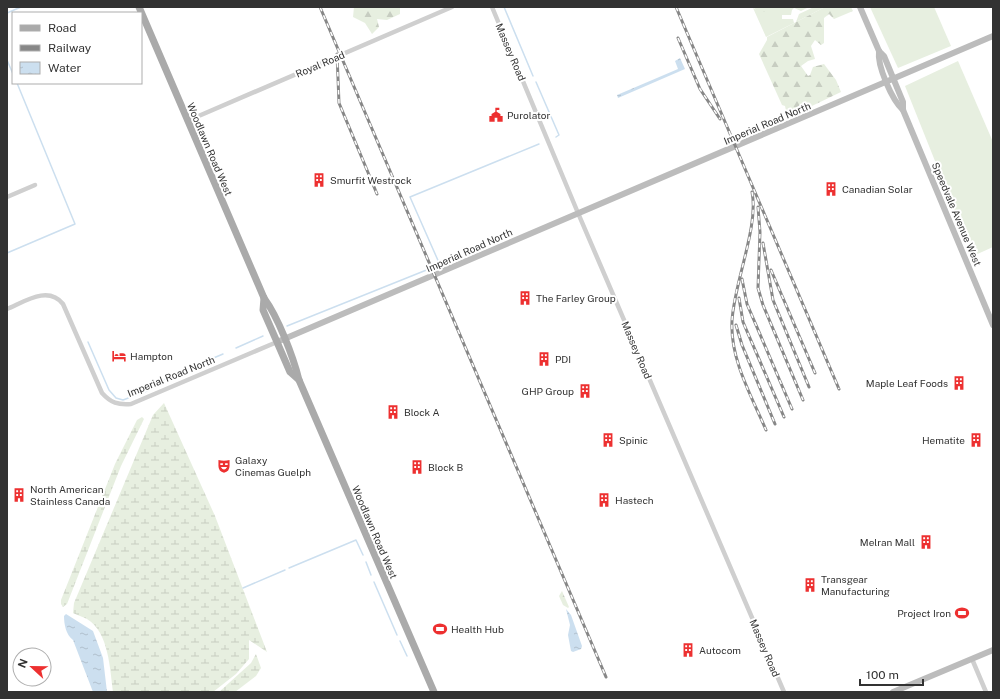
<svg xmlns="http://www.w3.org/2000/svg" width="1000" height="699" font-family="'Public Sans',sans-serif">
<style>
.grass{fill:#e7efe0}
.forest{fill:url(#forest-firs)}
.wetland{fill:url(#wetland-marsh)}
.water{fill:url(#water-ripples)}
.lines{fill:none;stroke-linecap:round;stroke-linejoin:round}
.stream{stroke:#ccdfef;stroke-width:1.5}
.street{stroke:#cfcfcf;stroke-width:4.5}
.secondary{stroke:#bcbcbc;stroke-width:6}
.primary{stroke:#aaa;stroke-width:7}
.rail-casing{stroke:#878787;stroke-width:3}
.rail{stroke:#fff;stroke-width:1.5;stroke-dasharray:4.5;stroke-linecap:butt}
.labels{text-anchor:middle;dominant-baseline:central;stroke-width:4;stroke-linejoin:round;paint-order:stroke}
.street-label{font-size:10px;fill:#323232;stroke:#fff}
.poi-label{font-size:10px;fill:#323232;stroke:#fff;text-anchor:start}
</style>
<defs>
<pattern id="forest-firs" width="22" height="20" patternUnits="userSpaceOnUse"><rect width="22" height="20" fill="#e7efe0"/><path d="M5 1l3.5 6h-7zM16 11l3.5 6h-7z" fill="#c7cdc1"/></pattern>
<pattern id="wetland-marsh" width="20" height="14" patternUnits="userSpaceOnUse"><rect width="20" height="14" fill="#e7efe0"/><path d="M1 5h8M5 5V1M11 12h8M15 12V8" fill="none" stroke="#c7cdc1"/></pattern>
<pattern id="water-ripples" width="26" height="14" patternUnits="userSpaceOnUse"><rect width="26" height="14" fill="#ccdfef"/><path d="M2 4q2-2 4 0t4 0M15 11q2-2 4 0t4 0" fill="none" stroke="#b0c0cd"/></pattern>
</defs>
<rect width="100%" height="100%" fill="#fff"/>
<g class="grass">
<path d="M774 7H809L801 11 794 8 792 10 791 15H782V19H793L794 23 766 37 753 8C759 12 768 11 774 7Z"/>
<path d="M814 7H825L796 22 799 14Z"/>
<path d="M870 7H934L951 46 898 68Z"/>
<path d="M958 61 993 142V247L973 256 905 86Z"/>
</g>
<g class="forest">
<path d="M354 7H400V14L387 20 377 19 379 27 372 34 365 23 353 17Z"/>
<path d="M753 7H774L768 12 757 11Z"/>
<path d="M825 7H851L853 11 834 19 829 14 824 18V43L821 45 815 40 811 46 815 59 808 61 801 66 808 76 810 75 813 67 824 64 836 80 841 92 791 116 787 115 785 106 782 105 759 54 767 40V37Z"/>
<path d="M562 591 569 607 568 608 563 605 559 596Z"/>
</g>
<g class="wetland">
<path d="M164 403 215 516 267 652 249 640V659L236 674 213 692H113C110 670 109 632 87 619 83 617 77 615 73 613L74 603 153 415Z"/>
<path d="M142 417 144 419 121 466 67 604 63 607 61 604V600L115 464 137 420Z"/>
<path d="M256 654 261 668 256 676 235 692H219L251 663Z"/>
</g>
<g class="water">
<path d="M680 58 685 69 618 98 617 95 678 69 675 61Z"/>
<path d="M566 609 571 615 582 646 581 649 573 652 571 651 568 635 570 625Z"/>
<path d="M66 614 93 631 103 658 107 692H93L73 640C66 635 64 624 64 616Z"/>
</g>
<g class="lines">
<g class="stream">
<path d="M504 7 533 76"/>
<path d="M7 13 21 7"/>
<path d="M7 60 13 74"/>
<path d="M536 82 559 135 556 137"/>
<path d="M7 253 75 224 17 83"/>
<path d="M436 266 440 265 410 197 539 144"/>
<path d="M287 326 429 269"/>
<path d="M88 342 109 390 116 398 123 400 147 391"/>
<path d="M236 348 263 336"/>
<path d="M157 384 166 378 223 354"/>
<path d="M366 562 371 575"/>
<path d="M289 568 356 540 363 555"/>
<path d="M374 582 397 635"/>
<path d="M243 588 285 570"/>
<path d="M400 641 407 656"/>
</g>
<g class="street">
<path d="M492 7 578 213 784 692"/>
<path d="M187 121 452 7"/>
<path d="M7 197 35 185"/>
<path d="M7 309C24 302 48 285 63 304L102 393C111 403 118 405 131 404L277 342"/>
<path d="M972 659 986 692"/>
</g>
<g class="secondary">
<path d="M860 7 879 51 884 56 903 102V110L993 325"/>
<path d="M879 51C877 66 892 100 903 110"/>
<path d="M277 342 993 36"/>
<path d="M893 692 993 650"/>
</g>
<g class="primary">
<path d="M139 7 264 298C278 317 293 356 299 380L434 692"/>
<path d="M264 298 263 310 277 342 290 372 299 380"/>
</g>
<defs>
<g id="rail">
<path d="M320 7 606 677"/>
<path d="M676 7 839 389"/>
<path d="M678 38 700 89 720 119"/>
<path d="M337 54 339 103 377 194"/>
<path d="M752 192C759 227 734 282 732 321 730 359 751 395 766 430"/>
<path d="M758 207 760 232 758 288 763 305 803 400"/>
<path d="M763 243 773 300 809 387"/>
<path d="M771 270 815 373"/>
<path d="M742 279 747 304 792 409"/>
<path d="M739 298 743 322 784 417"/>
<path d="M736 325 742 345 775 424"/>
</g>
</defs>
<use href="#rail" class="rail-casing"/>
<use href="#rail" class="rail"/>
</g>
<defs>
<symbol id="civic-bare" viewBox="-9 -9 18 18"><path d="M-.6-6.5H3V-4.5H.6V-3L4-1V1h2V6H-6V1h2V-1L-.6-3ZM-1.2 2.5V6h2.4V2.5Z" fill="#ed3030" stroke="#fff" stroke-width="2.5" paint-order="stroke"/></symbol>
<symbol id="building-bare" viewBox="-9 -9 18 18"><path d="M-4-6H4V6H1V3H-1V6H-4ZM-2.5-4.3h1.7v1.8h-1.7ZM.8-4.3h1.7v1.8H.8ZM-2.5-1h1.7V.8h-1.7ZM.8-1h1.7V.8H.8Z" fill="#ed3030" stroke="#fff" stroke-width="2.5" paint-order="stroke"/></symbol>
<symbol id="hotel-bare" viewBox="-9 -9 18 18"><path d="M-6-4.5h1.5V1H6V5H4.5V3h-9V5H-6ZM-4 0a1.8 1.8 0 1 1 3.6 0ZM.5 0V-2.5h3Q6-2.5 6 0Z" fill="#ed3030" stroke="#fff" stroke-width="2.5" paint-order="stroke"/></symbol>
<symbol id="theatre-bare" viewBox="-9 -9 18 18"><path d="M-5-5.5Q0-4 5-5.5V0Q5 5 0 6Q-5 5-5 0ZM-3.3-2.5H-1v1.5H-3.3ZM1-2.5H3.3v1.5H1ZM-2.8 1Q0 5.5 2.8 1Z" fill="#ed3030" stroke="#fff" stroke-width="2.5" paint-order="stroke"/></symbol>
<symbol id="stadium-bare" viewBox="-9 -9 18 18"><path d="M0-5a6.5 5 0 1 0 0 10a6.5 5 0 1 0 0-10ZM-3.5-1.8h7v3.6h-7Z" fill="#ed3030" stroke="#fff" stroke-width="2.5" paint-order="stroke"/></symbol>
</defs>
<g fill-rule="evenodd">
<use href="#civic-bare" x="486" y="105" width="20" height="20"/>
<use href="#building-bare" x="309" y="170" width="20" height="20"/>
<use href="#building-bare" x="821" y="179" width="20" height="20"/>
<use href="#building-bare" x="515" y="288" width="20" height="20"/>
<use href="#hotel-bare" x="109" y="346" width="20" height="20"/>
<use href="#building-bare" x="534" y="349" width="20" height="20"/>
<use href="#building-bare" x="949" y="373" width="20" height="20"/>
<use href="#building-bare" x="575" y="381" width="20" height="20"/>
<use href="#building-bare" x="383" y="402" width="20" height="20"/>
<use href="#building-bare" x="598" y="430" width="20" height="20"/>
<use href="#building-bare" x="966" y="430" width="20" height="20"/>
<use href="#theatre-bare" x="214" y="456" width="20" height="20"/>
<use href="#building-bare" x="407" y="457" width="20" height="20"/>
<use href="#building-bare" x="9" y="485" width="20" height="20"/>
<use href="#building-bare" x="594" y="490" width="20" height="20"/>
<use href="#building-bare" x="916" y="532" width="20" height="20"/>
<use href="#building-bare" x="800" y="575" width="20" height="20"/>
<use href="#stadium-bare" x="952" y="603" width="20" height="20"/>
<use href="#stadium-bare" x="430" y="619" width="20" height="20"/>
<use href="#building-bare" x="678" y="640" width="20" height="20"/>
</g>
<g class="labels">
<g class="street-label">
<text transform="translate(511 52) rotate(67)">Massey Road</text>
<text transform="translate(320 64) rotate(-23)">Royal Road</text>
<text transform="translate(767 123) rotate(-23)">Imperial Road North</text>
<text transform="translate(210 149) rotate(67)">Woodlawn Road West</text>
<text transform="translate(957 214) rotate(67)">Speedvale Avenue West</text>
<text transform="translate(469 250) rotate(-24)">Imperial Road North</text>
<text transform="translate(637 350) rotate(67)">Massey Road</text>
<text transform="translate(171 376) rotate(-22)">Imperial Road North</text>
<text transform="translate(375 532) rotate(67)">Woodlawn Road West</text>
<text transform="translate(765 648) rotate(67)">Massey Road</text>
</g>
<g class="poi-label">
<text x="507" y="115">Purolator</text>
<text x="330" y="180">Smurfit Westrock</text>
<text x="842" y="189">Canadian Solar</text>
<text x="536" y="298">The Farley Group</text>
<text x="130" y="356">Hampton</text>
<text x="555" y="359">PDI</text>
<text x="948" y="383" text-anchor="end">Maple Leaf Foods</text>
<text x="574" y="391" text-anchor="end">GHP Group</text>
<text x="404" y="412">Block A</text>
<text x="619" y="440">Spinic</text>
<text x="965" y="440" text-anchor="end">Hematite</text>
<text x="235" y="460">Galaxy<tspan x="235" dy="12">Cinemas Guelph</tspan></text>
<text x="428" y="467">Block B</text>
<text x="30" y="489">North American<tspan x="30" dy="12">Stainless Canada</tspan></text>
<text x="615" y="500">Hastech</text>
<text x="915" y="542" text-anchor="end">Melran Mall</text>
<text x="821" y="579">Transgear<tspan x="821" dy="12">Manufacturing</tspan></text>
<text x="951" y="613" text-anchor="end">Project Iron</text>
<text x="451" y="629">Health Hub</text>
<text x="699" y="650">Autocom</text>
</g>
</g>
<rect width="1000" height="699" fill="none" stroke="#323232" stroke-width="16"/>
<rect x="12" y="12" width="130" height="72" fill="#ffffff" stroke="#adadad"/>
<rect x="20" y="25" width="20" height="6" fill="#aaaaaa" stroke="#adadad"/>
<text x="48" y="32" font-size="12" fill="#323232">Road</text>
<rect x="20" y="45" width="20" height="6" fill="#878787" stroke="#adadad"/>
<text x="48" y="52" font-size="12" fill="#323232">Railway</text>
<rect x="20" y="62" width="20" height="12" fill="url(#water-ripples)" stroke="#adadad"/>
<text x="48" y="72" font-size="12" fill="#323232">Water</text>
<g transform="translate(32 667) rotate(292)"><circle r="19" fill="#ffffff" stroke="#adadad"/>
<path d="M0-3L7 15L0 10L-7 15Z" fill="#ed3030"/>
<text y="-6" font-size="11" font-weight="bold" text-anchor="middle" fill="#323232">N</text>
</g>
<path d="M860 679v6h63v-6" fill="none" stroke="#323232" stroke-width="2"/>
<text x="866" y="679" font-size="12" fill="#323232" stroke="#ffffff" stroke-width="3" paint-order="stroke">100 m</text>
</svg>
